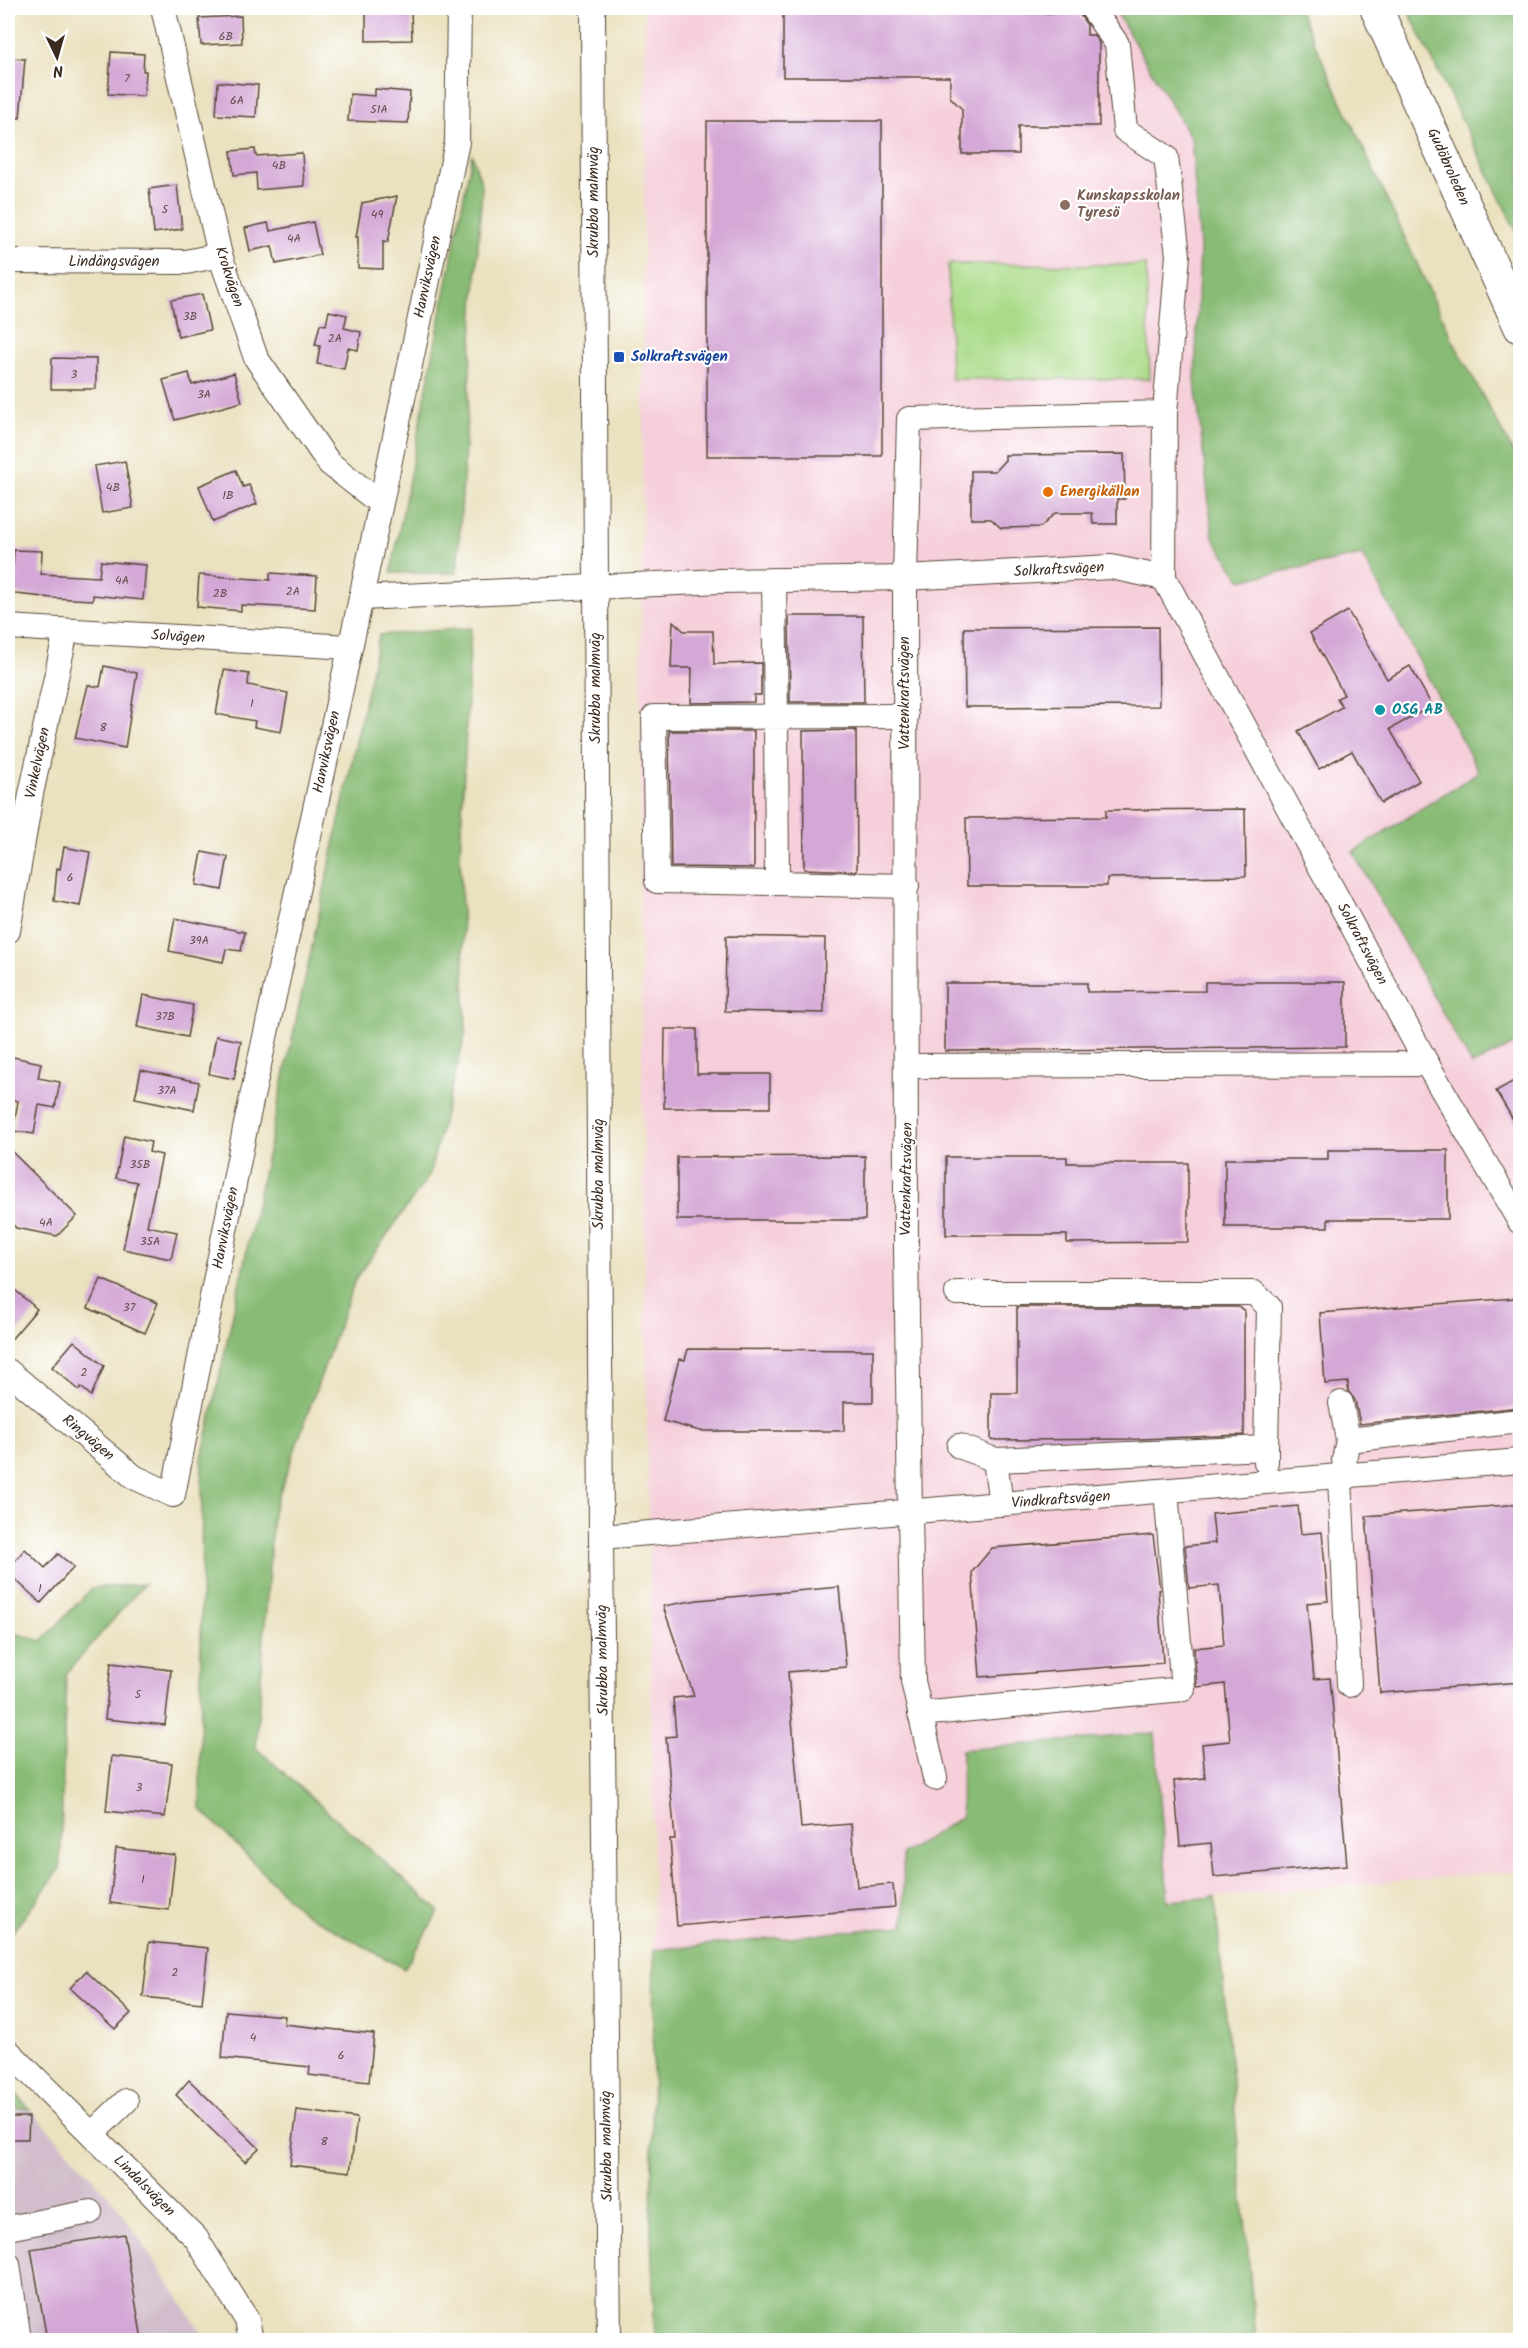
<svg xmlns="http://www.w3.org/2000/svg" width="1528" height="2348" font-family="Kalam,sans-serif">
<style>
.built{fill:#f5cfda}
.industrial{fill:#d1bdcb}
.green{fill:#abdb89;stroke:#738254;stroke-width:1.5}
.forest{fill:#88bb75;stroke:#62724a;stroke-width:1.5}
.building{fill:#d4a8d6}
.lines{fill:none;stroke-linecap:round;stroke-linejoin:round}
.minor-casing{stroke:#554536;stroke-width:26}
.major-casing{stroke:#554536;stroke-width:34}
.minor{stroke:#fff;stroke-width:24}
.major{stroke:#fff;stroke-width:32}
.education-dot{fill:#8d6e63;stroke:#fff;stroke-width:2}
.transit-dot{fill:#1a4fb4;stroke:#fff;stroke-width:2}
.food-dot{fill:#e8710a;stroke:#fff;stroke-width:2}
.culture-dot{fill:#0f9aa8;stroke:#fff;stroke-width:2}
.labels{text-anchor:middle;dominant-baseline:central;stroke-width:4.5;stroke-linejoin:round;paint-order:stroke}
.number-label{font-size:12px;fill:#614a4c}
.street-label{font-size:15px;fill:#3b2a1e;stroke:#fff}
.education-label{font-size:15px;font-weight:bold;fill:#785e54;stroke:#fff;text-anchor:start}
.transit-label{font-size:15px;font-weight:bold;fill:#164399;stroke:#fff;text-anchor:start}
.food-label{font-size:15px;font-weight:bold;fill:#c56008;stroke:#fff;text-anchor:start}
.culture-label{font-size:15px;font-weight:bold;fill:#0d838f;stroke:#fff;text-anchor:start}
</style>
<rect width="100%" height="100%" fill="#fff"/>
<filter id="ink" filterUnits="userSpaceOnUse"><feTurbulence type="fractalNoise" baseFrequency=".0167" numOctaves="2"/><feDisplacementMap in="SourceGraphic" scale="12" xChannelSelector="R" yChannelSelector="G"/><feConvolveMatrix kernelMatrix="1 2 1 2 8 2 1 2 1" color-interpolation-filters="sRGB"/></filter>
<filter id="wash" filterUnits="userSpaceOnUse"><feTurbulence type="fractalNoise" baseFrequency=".008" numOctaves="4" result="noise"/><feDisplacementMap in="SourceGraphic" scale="24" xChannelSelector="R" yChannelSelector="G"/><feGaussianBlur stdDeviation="1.35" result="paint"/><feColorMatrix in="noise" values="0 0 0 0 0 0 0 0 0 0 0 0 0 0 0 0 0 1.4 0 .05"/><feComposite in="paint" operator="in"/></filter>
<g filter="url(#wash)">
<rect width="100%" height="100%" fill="#eae1bf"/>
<path class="built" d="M645 8H1114L1191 138 1200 246 1241 580 1362 555 1480 772 1472 1065 1520 1042V1871L1168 1901 1155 1733 963 1750 961 1817 903 1854 905 1926 654 1950 640 904Z"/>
<path class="industrial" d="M8 2108 30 2109 115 2203 207 2340H8Z"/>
<path class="green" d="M948 264 1146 265 1150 379H951Z"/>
<g class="forest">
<path d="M1114 8H1298L1452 339 1520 465V1042L1472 1065 1353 852 1479 772 1362 555 1241 580 1213 538 1195 381 1200 246 1191 138Z"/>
<path d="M1407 8H1520V239Z"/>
<path d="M472 154 482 186 457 573H391Z"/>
<path d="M471 628 460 854 466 1032 429 1176 355 1280 273 1511 256 1748 439 1911 404 1969 301 1911 200 1808 202 1458 379 635Z"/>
<path d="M144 1584 66 1674 60 1869 8 1938V1631L42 1641 92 1588Z"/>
<path d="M1155 1733 1168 1901 1215 1897 1256 2340H655L651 2234 654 1950 904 1926 903 1854 961 1817 962 1750Z"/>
<path d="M8 2085 30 2109 8 2108Z"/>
</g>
<g id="blocks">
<g class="building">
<path d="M383 8H411L412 40 366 41V11L383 10Z"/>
<path d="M783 8H977L976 14 1079 13 1087 25V35H1094L1099 43V126H1018V154H962V109L950 97V77H783Z"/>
<path d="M241 16 242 43 201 45 199 18Z"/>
<path d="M111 52 144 54 143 71H146L144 96 108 94Z"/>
<path d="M8 58 25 59 20 118 8 117Z"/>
<path d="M218 82 258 85 256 117 216 115Z"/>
<path d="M375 89 410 92 408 123 348 121 350 94 375 96Z"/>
<rect x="707" y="121" width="175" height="335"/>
<path d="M255 149 256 156 302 153 304 186 257 190 256 173 234 175 231 151Z"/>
<path d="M177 185 182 229 154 233 149 189Z"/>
<path d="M397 196 388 242 383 241V269L358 268V237H356L362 203Z"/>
<path d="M313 222 320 255 276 264 272 246 250 251 245 228 268 223 270 231Z"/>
<path d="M202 294 210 330 178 337 171 300Z"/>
<path d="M329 311 347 315 344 328 361 332 358 350 348 348 344 369 317 364 320 346 315 345 320 324 326 325Z"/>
<path d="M52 358 96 359V389H51Z"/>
<path d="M189 373 192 385 234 373 242 402 175 420 163 380Z"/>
<path d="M1124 454 1125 499H1117V524H1093L1092 513H1055L1041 527 1001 528 991 519H971V471H995L1005 460V455Z"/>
<path d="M125 461 133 508 102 513 94 466Z"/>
<path d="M236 470 243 487 249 485 257 504 213 522 199 486Z"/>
<path d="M14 550 42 551 41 574 99 577 101 561 146 565 143 600 93 595V600L52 598 8 593V563L13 564Z"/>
<path d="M270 573 317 576 315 609 241 605V611L197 607 199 575 270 580Z"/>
<path d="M1348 611 1387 679 1410 666 1432 706 1390 729 1419 781 1381 803 1352 751 1319 769 1298 731 1342 707 1337 698 1344 695 1310 633Z"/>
<path d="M789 616H863L864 702H790Z"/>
<path d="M673 621 684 631H713L714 664 761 663V695H754V702L691 703 692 668H671Z"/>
<path d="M1158 627 1159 706 965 707 964 628Z"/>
<path d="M104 666 137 673 125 748 75 738 88 685 100 687Z"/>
<path d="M224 670 249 674 248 685 288 693 281 732 254 727 255 721 216 714Z"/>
<path d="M856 730 857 871 804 869 803 731Z"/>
<path d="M669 731H754V868L671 867Z"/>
<path d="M1245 809 1246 876 1107 878V886H967L966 818 1106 817V810Z"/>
<path d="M64 847 90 852 80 906 54 901 57 868 60 869Z"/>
<path d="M202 852 228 857 222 890 196 885Z"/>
<path d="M175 918 245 932 241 951 226 949 223 962 169 951Z"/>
<path d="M726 936 825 938 824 1013 725 1011Z"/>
<path d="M1205 982H1345V1047L945 1051V983H1087V992L1205 991Z"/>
<path d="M143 995 193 1005 187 1037 137 1027Z"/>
<path d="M665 1029H697V1074H770V1108H664Z"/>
<path d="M216 1036 241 1041 234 1079 209 1074Z"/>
<path d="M13 1057 41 1063 38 1078 60 1082 55 1108 39 1105 34 1134 13 1131 18 1101 8 1099V1087Z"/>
<path d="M141 1070 199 1082 194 1110 135 1098Z"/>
<path d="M1521 1077V1133L1496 1091Z"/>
<path d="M124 1136 151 1142 149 1152 162 1155 147 1226 177 1232 171 1259 123 1249 137 1182 116 1178Z"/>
<path d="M8 1148 77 1216 57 1236 16 1228 8 1219Z"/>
<path d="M1328 1150H1448V1219H1328V1227H1225V1159H1328Z"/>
<path d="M865 1156V1220H677V1157Z"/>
<path d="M946 1157H1067V1163H1188V1242L1067 1243V1235H946Z"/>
<path d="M101 1279 158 1303 145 1333 88 1308Z"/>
<path d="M8 1284 37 1309 8 1343Z"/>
<path d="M1515 1298 1521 1407 1360 1424 1355 1400 1348 1391V1382L1325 1384 1320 1313Z"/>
<path d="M1017 1307H1238L1244 1310V1435L1139 1439 991 1440V1393H1017Z"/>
<path d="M74 1341 104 1366 91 1396 81 1387 79 1390 52 1367Z"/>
<path d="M688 1349 873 1350V1402H844V1431H700L663 1421 679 1359 685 1360Z"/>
<path d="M1521 1504V1682L1380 1693 1366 1516Z"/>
<path d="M1298 1506 1301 1534 1322 1532 1328 1601 1307 1603 1314 1679 1330 1678 1347 1865 1214 1877 1211 1843 1180 1846 1174 1781 1205 1778 1202 1744 1230 1741 1225 1684 1197 1687 1194 1648 1224 1645 1219 1585 1189 1588 1185 1546 1215 1543 1212 1514Z"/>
<path d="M1153 1535 1160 1590H1158L1163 1663 980 1677 972 1572 992 1548Z"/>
<path d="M25 1549 45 1568 58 1554 74 1567 41 1603 8 1573V1569Z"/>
<path d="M839 1587 846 1667 788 1672 801 1828 851 1824 857 1887 893 1884 895 1907 677 1926 670 1839H675L666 1737 676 1736 673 1698 694 1696 663 1606 698 1600Z"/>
<path d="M111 1663 171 1670 165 1725 105 1719Z"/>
<path d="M112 1756 172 1763 165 1817 106 1811Z"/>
<path d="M116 1848 175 1855 169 1910 110 1903Z"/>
<path d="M149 1942 208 1948 202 2003 143 1997Z"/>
<path d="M86 1971 131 2013 115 2029 70 1988Z"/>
<path d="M226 2011 285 2016 284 2024 374 2034 369 2082 309 2075 310 2067 222 2058Z"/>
<path d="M189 2080 259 2148 245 2162 176 2095Z"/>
<path d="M297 2110 357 2118 350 2172 290 2165Z"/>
<path d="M8 2117H29L28 2139H8Z"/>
<path d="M124 2234 142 2340H47L31 2249Z"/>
</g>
</g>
</g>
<g filter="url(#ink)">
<use href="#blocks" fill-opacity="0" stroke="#554536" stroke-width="1.5"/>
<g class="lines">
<defs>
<g id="minor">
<path d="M163 8 220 255 256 358 329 463 380 503"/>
<path d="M593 8 601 1537 609 2340"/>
<path d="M1092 8 1117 44 1125 130 1166 157 1178 255 1165 413"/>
<path d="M8 261 186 262 220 255"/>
<path d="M774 580 776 715V722L777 883 657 881 654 717 906 716"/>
<path d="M361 598 720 581 905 578 1111 567 1164 578 1427 1064 1520 1222"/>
<path d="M8 627 349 647"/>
<path d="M777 883 907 886"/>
<path d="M8 931 31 794 66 631"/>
<path d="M908 1066 1427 1064"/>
<path d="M957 1293H1254L1269 1307 1266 1448"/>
<path d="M8 1371 134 1477 173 1495 245 1129 361 598 457 142 459 8"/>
<path d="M1341 1403 1348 1440"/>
<path d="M959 1446 995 1460"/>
<path d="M1340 1477 1349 1685"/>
<path d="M1348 1477 1344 1460 1348 1440 1520 1421"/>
<path d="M1001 1504 995 1460 1266 1448V1462"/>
<path d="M601 1537 1520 1461"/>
<path d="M920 1714 1183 1689 1166 1491"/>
<path d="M935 1778 913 1681 910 1512 906 1248 905 578 909 419 1165 413 1164 578"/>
<path d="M8 2051 196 2238 247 2320 251 2340"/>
<path d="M92 2134 126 2101"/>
<path d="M8 2228 90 2212"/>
<path d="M8 2264 19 2340"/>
</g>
<path id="major" d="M1376 8 1520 327"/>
</defs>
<use href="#minor" class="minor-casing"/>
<use href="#major" class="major-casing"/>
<use href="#minor" class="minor"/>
<use href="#major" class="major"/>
</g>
</g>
<circle class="education-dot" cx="1065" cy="205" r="6"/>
<rect class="transit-dot" x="613" y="351" width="12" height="12" rx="3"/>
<circle class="food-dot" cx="1048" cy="492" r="6"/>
<circle class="culture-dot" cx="1380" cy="710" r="6"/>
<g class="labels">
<g class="number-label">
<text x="226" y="36">6B</text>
<text x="127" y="78">7</text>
<text x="237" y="100">6A</text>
<text x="379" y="109">51A</text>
<text x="279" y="165">4B</text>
<text x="165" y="209">5</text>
<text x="377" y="214">49</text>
<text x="294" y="238">4A</text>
<text x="190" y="316">3B</text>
<text x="335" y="338">2A</text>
<text x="74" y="374">3</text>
<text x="204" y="394">3A</text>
<text x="113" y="487">4B</text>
<text x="228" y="495">1B</text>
<text x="122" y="580">4A</text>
<text x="293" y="591">2A</text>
<text x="220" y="593">2B</text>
<text x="252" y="703">1</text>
<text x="103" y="727">8</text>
<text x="70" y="877">6</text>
<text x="199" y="940">39A</text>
<text x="165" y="1016">37B</text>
<text x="167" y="1090">37A</text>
<text x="140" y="1164">35B</text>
<text x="46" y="1222">4A</text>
<text x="150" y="1241">35A</text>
<text x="129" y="1307">37</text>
<text x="84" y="1372">2</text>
<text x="40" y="1588">1</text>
<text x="138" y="1694">5</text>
<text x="139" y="1787">3</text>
<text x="143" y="1879">1</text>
<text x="175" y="1972">2</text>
<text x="253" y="2037">4</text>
<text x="341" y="2055">6</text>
<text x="324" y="2141">8</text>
</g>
<g class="street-label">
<text transform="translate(1448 167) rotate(66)">Gudöbroleden</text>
<text transform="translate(594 202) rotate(-90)">Skrubba malmväg</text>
<text x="114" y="262">Lindängsvägen</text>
<text transform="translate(229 277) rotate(72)">Krokvägen</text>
<text transform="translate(428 277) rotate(-78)">Hanviksvägen</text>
<text transform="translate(1059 570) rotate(-3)">Solkraftsvägen</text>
<text transform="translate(178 637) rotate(3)">Solvägen</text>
<text transform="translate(596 688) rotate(-90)">Skrubba malmväg</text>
<text transform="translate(905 693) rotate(-90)">Vattenkraftsvägen</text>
<text transform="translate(327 752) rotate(-78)">Hanviksvägen</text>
<text transform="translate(38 763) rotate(-78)">Vinkelvägen</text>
<text transform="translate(1362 944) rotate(62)">Solkraftsvägen</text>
<text transform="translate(599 1174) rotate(-90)">Skrubba malmväg</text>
<text transform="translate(907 1179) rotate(-89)">Vattenkraftsvägen</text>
<text transform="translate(226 1228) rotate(-79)">Hanviksvägen</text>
<text transform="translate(88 1438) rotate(40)">Ringvägen</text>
<text transform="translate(1061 1500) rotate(-4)">Vindkraftsvägen</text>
<text transform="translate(603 1660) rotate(-91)">Skrubba malmväg</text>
<text transform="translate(607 2146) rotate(-91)">Skrubba malmväg</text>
<text transform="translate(144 2186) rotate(45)">Lindalsvägen</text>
</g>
<g class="education-label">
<text x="1077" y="196">Kunskapsskolan<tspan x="1077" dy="17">Tyresö</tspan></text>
</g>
<g class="transit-label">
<text x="631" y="357">Solkraftsvägen</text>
</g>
<g class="food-label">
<text x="1060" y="492">Energikällan</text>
</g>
<g class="culture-label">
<text x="1392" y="710">OSG AB</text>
</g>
</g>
<rect width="1528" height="2348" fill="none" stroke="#fff" stroke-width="30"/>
<g transform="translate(57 57) rotate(175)" stroke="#ffffff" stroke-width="4.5" paint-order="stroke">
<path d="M0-4.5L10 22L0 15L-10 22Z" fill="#3b2a1e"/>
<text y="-9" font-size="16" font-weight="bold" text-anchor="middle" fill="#3b2a1e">N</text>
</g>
</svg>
